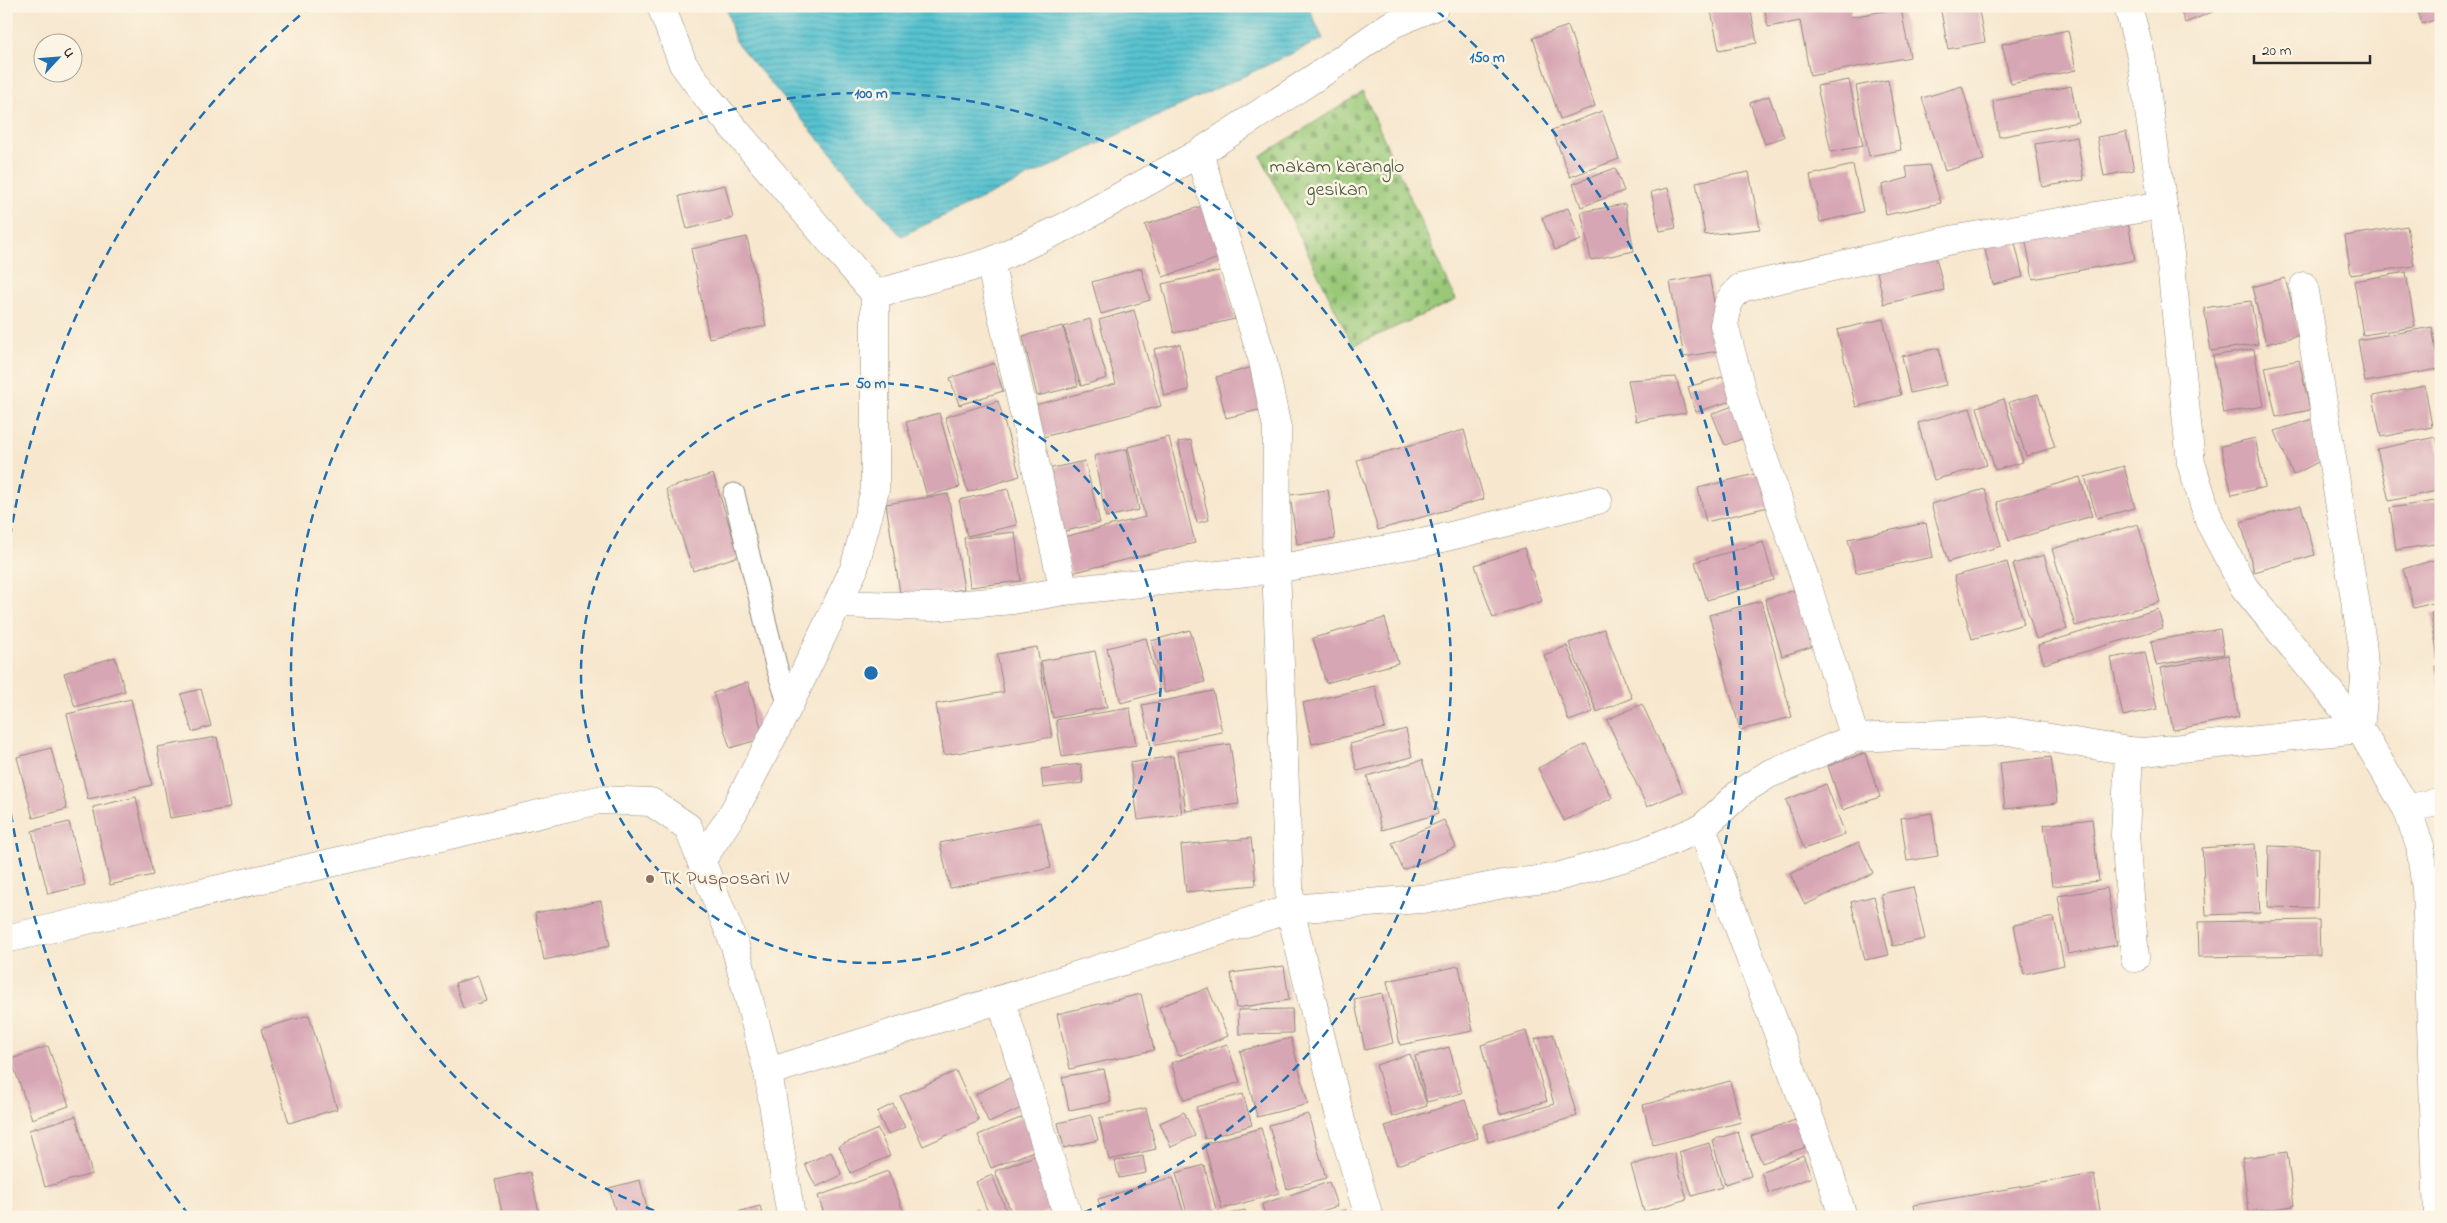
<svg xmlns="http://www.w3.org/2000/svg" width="2447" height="1223" font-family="'Indie Flower',sans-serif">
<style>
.cemetery{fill:url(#cemetery-stones);stroke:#627a52}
.water{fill:url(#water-rules);stroke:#41767e}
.building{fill:#d7a6b4}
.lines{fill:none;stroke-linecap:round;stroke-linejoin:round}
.service-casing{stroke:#91897c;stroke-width:23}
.minor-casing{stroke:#91897c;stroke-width:29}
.service{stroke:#fff;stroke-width:21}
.minor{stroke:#fff;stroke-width:28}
.ring{fill:none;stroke:#1f6fb2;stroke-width:2.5;stroke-dasharray:9 6}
.education-dot{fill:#8d6e63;stroke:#fcf5e5;stroke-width:2}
.labels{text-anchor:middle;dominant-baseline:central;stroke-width:5;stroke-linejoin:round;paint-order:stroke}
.park-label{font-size:20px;fill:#4c5a42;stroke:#fcf5e5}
.education-label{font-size:20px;fill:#785e54;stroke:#fcf5e5;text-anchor:start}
.centre{fill:#1f6fb2;stroke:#fcf5e5;stroke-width:2.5}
.ring-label{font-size:15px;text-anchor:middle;font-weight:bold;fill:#1f6fb2;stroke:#fcf5e5;stroke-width:5;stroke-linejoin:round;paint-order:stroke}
</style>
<defs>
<pattern id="cemetery-stones" width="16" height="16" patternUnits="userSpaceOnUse" patternTransform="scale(1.25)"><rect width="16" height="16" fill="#99c978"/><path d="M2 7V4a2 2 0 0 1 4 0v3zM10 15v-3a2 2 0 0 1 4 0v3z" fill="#7da363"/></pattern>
<pattern id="water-rules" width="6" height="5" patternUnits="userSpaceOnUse" patternTransform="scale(1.25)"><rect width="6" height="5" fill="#57c2d0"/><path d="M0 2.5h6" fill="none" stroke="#489ea9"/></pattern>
</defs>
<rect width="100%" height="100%" fill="#fcf5e5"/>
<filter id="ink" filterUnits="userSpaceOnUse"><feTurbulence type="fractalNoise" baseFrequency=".02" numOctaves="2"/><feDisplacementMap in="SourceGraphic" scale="10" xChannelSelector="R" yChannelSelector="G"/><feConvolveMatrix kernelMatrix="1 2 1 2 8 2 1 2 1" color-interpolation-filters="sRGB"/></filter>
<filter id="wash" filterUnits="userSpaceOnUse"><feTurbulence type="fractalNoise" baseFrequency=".0096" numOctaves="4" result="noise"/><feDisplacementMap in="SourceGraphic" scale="20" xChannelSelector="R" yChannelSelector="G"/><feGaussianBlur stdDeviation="1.12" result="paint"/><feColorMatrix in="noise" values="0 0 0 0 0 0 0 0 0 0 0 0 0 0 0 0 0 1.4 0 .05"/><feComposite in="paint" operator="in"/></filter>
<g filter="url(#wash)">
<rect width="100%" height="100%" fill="#f7e7ce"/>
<path class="cemetery" d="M1363 92 1456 300 1353 346 1261 156Z"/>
<path class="water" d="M726 6H1308L1323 39 901 236 735 41Z"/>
<g id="blocks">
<g class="building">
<path d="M1710 6H1750L1757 43 1719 50Z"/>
<path d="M1764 6H1849L1851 17 1901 8 1910 57 1810 76 1800 21 1768 27Z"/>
<path d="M1940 6H1978L1985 42 1948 49Z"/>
<path d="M2179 6H2227L2185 23Z"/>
<path d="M2416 6H2441V18L2422 24Z"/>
<path d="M1568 26 1595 106 1560 119 1533 38Z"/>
<path d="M2068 30 2076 70 2011 84 2002 44Z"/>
<path d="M1849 80 1863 146 1831 152 1817 86Z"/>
<path d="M1888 80 1901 150 1869 156 1856 86Z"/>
<path d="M1962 86 1984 160 1945 171 1922 98Z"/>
<path d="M2071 86 2078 122 1999 137 1993 101Z"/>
<path d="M1769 96 1784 137 1765 144 1750 103Z"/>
<path d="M1602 111 1619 159 1570 177 1552 130Z"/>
<path d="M2126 132 2134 170 2104 176 2097 137Z"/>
<path d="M2077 137 2084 180 2042 187 2035 144Z"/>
<path d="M1853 165 1863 212 1820 222 1810 175Z"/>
<path d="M1929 165 1941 203 1886 215 1882 185 1908 178 1906 167Z"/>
<path d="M1615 168 1624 191 1581 207 1573 184Z"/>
<path d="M1749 172 1760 229 1705 235 1696 182Z"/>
<path d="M725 185 733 218 687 229 679 196Z"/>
<path d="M1668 188 1676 228 1660 231 1651 192Z"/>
<path d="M1625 204 1634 251 1591 260 1581 212Z"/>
<path d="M1205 205 1222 257 1163 277 1145 225Z"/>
<path d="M1568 208 1581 240 1555 250 1542 218Z"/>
<path d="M2127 218 2135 260 2033 279 2025 237Z"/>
<path d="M2407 226 2414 266 2351 275 2345 236Z"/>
<path d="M747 237 766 326 709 338 691 249Z"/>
<path d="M2014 239 2023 277 1993 285 1984 245Z"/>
<path d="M1936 257 1944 290 1884 304 1877 271Z"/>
<path d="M1141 268 1150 300 1101 314 1092 282Z"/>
<path d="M1223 270 1235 319 1174 333 1162 284Z"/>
<path d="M2406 272 2415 327 2363 335 2354 281Z"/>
<path d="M1709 275 1723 350 1684 357 1670 282Z"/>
<path d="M2285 278 2300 335 2266 344 2252 287Z"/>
<path d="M2251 301 2258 344 2211 351 2204 308Z"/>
<path d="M1134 310 1161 406 1043 437 1035 405 1116 384 1099 320Z"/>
<path d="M1090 319 1107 378 1081 386 1064 327Z"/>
<path d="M1883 319 1901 395 1856 407 1837 330Z"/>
<path d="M1063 326 1078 386 1037 396 1023 336Z"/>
<path d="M2432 327 2439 369 2365 382 2358 340Z"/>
<path d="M1180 344 1189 390 1164 396 1154 349Z"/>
<path d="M1939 348 1946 385 1910 393 1902 356Z"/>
<path d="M2254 349 2264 406 2223 413 2213 356Z"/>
<path d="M2299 360 2310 410 2276 417 2265 367Z"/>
<path d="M994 363 1003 391 959 405 950 378Z"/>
<path d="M1261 365 1271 407 1226 418 1216 377Z"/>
<path d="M1732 374 1740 398 1696 412 1688 387Z"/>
<path d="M1676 377 1686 413 1636 421 1628 380Z"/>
<path d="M2425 386 2432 427 2381 437 2373 396Z"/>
<path d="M2038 394 2055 447 2026 456 2009 402Z"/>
<path d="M2004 399 2023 462 1995 470 1977 407Z"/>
<path d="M998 401 1020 476 968 492 945 417Z"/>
<path d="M1735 405 1747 437 1725 445 1712 414Z"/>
<path d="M1970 408 1987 465 1934 480 1918 423Z"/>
<path d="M939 413 960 487 927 496 906 422Z"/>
<path d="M2312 419 2324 459 2293 475 2275 431Z"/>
<path d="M1464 430 1484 499 1378 530 1357 460Z"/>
<path d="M1169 437 1195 543 1071 573 1063 537 1145 517 1128 447Z"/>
<path d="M2436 437 2441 459V490L2389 501 2377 449Z"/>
<path d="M2255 438 2265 487 2232 495 2221 446Z"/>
<path d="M1191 440 1209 520 1197 523 1178 442Z"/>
<path d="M1127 449 1139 510 1106 517 1094 456Z"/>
<path d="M1085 461 1100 523 1057 533 1043 470Z"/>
<path d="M2124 466 2135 508 2097 518 2085 477Z"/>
<path d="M1763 472 1772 506 1706 522 1698 488Z"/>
<path d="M713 474 739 556 693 571 666 489Z"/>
<path d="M2080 477 2092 516 2009 541 1997 502Z"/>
<path d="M1008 489 1017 525 967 536 959 500Z"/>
<path d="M1985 489 2001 546 1948 562 1931 504Z"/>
<path d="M1328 490 1335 539 1297 544 1290 495Z"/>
<path d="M948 494 964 589 901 599 886 504Z"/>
<path d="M2441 500V543L2396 550 2390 508Z"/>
<path d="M2301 505 2315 555 2254 572 2241 522Z"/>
<path d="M1926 523 1933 557 1856 573 1848 539Z"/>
<path d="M2138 524 2160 602 2075 626 2052 549Z"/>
<path d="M1015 532 1021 581 970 587 964 538Z"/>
<path d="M1763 542 1774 580 1707 600 1695 562Z"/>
<path d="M1524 548 1542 601 1493 618 1475 565Z"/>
<path d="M2044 555 2067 629 2036 639 2013 564Z"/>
<path d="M2441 558V601L2414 608 2403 569Z"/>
<path d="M2007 562 2024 624 1972 639 1954 576Z"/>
<path d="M1803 588 1820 644 1782 656 1765 599Z"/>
<path d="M1761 601 1792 717 1740 730 1709 615Z"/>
<path d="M2158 609 2163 628 2044 664 2038 645Z"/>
<path d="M2441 612V658L2438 659 2431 613Z"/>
<path d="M1385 618 1398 663 1326 683 1313 638Z"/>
<path d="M1604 629 1632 698 1597 712 1569 643Z"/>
<path d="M2220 629 2224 654 2156 665 2151 641Z"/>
<path d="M1190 630 1205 682 1165 693 1151 641Z"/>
<path d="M1146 638 1160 692 1121 703 1107 648Z"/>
<path d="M1567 646 1593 712 1569 721 1544 655Z"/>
<path d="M1037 647 1052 737 944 755 936 704 1004 692 997 654Z"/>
<path d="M1095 651 1107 707 1053 718 1041 661Z"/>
<path d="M2145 652 2157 709 2123 716 2111 658Z"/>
<path d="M2228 655 2239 717 2173 730 2161 668Z"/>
<path d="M115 657 125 691 75 707 64 673Z"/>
<path d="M2441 665V692H2440L2435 666Z"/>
<path d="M748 682 764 738 730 748 713 693Z"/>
<path d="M1375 686 1385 728 1312 744 1303 703Z"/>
<path d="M201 689 211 726 192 732 181 694Z"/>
<path d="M1213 691 1222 732 1151 746 1142 705Z"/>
<path d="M131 699 152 785 88 799 67 714Z"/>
<path d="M1642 704 1683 791 1647 807 1607 720Z"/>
<path d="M1130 708 1136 745 1062 757 1056 720Z"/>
<path d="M1406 729 1412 757 1357 771 1350 744Z"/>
<path d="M217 737 230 808 170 818 157 747Z"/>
<path d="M1230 744 1239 804 1186 811 1177 752Z"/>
<path d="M1586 744 1612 798 1564 821 1538 768Z"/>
<path d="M51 748 67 809 33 818 17 757Z"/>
<path d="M1865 753 1880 797 1843 810 1828 766Z"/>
<path d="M1173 756 1182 814 1138 820 1130 763Z"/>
<path d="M2051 757 2057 803 2005 809 2000 763Z"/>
<path d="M1422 760 1438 814 1382 830 1367 776Z"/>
<path d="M1081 764 1083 783 1043 788 1041 769Z"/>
<path d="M1826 784 1845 834 1804 849 1786 800Z"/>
<path d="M136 797 153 875 110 885 93 807Z"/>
<path d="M1932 813 1938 856 1907 861 1901 818Z"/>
<path d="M2092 819 2099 881 2052 886 2044 825Z"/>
<path d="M1444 820 1456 847 1403 870 1392 843Z"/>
<path d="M69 822 85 885 48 894 32 831Z"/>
<path d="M1041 822 1051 868 950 888 940 843Z"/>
<path d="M1251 838 1256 885 1186 892 1181 845Z"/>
<path d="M1859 842 1873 873 1805 905 1790 874Z"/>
<path d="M2255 844 2260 913 2206 915 2202 848Z"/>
<path d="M2269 846 2319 848 2317 908 2268 907Z"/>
<path d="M1913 887 1925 939 1893 946 1881 894Z"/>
<path d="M2107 888 2117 945 2068 954 2058 896Z"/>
<path d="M1874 896 1889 955 1865 960 1851 902Z"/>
<path d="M601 901 610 946 544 960 535 913Z"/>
<path d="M2054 917 2064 965 2024 974 2014 925Z"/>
<path d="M2319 920 2320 955 2199 957 2198 922Z"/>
<path d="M1284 966 1289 1000 1236 1008 1231 973Z"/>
<path d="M1459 966 1473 1031 1400 1045 1387 981Z"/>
<path d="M478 976 486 1001 463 1008 455 983Z"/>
<path d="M1208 988 1228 1036 1179 1056 1159 1007Z"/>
<path d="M1382 993 1393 1043 1365 1050 1354 999Z"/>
<path d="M1141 994 1154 1050 1070 1069 1057 1014Z"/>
<path d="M1292 1009 1293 1033 1239 1034 1238 1010Z"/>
<path d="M309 1015 337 1109 289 1123 261 1029Z"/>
<path d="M1526 1031 1547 1101 1500 1114 1481 1045Z"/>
<path d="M1553 1034 1577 1116 1488 1142 1483 1125 1554 1104 1535 1039Z"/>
<path d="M1291 1038 1308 1104 1257 1117 1240 1051Z"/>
<path d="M1227 1044 1240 1082 1184 1100 1171 1063Z"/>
<path d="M48 1046 69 1106 32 1119 11 1059Z"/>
<path d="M1449 1047 1462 1093 1427 1102 1415 1056Z"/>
<path d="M1410 1054 1427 1106 1392 1117 1376 1065Z"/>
<path d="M1104 1069 1111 1102 1069 1110 1062 1077Z"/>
<path d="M956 1071 979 1121 923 1146 900 1096Z"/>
<path d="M1018 1074 1032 1103 989 1123 976 1094Z"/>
<path d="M1730 1081 1741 1122 1653 1145 1643 1105Z"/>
<path d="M1243 1094 1252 1125 1205 1139 1196 1107Z"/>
<path d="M1465 1100 1478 1138 1397 1165 1385 1126Z"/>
<path d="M893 1104 905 1127 888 1135 877 1112Z"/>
<path d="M1146 1108 1156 1149 1109 1160 1099 1118Z"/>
<path d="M1184 1112 1195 1136 1171 1147 1160 1123Z"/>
<path d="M1308 1114 1326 1178 1287 1189 1269 1125Z"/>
<path d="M1091 1115 1098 1140 1064 1148 1058 1123Z"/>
<path d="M76 1116 92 1174 45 1187 29 1130Z"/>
<path d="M1023 1117 1036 1150 991 1168 978 1135Z"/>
<path d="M1798 1119 1809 1146 1762 1163 1751 1136Z"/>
<path d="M1261 1128 1279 1193 1222 1209 1204 1144Z"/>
<path d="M878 1129 890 1156 851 1173 839 1146Z"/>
<path d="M1738 1132 1751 1176 1725 1184 1712 1140Z"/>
<path d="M1709 1143 1722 1187 1692 1196 1679 1152Z"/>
<path d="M831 1152 842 1175 816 1187 805 1164Z"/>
<path d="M2287 1152 2294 1206 2249 1212 2242 1158Z"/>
<path d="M1674 1153 1687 1199 1644 1212 1631 1165Z"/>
<path d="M1040 1154 1060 1206 1034 1217H1013L995 1171Z"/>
<path d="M1803 1155 1812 1177 1769 1193 1761 1172Z"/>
<path d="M1143 1156 1146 1173 1119 1178 1115 1161Z"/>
<path d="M1204 1165 1216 1209 1188 1217 1176 1173Z"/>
<path d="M888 1171 904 1213 895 1217H825L818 1196Z"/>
<path d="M530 1172 540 1217H503L495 1180Z"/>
<path d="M2094 1174 2101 1217H2067L2066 1214 2052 1217H1916L1914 1205Z"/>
<path d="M992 1175 1009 1217H990L976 1182Z"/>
<path d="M1173 1177 1185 1217H1103L1098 1199Z"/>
<path d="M640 1180 649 1217H617L609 1188Z"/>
<path d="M1329 1182 1337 1206 1305 1217H1265L1262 1204Z"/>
<path d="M760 1206 763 1217H722V1216Z"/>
<path d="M979 1210 981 1217H963Z"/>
<path d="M1245 1210 1247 1217H1220V1216Z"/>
<path d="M1346 1210 1348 1217H1326V1216Z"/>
</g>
</g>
</g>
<g filter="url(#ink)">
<use href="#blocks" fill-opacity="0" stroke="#91897c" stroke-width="1"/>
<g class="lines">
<defs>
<path id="service" d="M734 494 776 665 789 705"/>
<g id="minor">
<path d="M661 6 683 64 708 98 875 294V490L854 569 789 705 733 813 701 861"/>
<path d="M2128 6 2141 56 2170 254 2191 463 2210 523 2244 587 2360 729 2407 809 2420 846 2426 889 2438 1217"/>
<path d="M1199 153 1263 361 1277 428 1276 569 1426 542 1598 500"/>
<path d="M990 262 1064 591"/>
<path d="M875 294 990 262 1069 225 1199 153 1328 69 1391 25 1435 6"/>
<path d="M839 604 930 607 1013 600 1064 591 1276 569 1290 909 1433 898 1503 884 1554 878 1643 852 1702 828 1742 791 1769 774 1855 738 2008 731 2129 751"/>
<path d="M1855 738 1807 584 1746 407 1724 325 1729 301 1740 288 1956 239 2163 205"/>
<path d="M2407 809 2441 801"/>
<path d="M1702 828 1827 1165 1843 1217"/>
<path d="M6 939 599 800 651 802 688 827 735 946 768 1072 791 1217"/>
<path d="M2135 958 2125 835 2129 751 2144 752 2360 729 2365 680 2362 642 2304 286"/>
<path d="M1001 1000 1068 1217"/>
<path d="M768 1072 1290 909 1342 1125 1369 1217"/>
</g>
</defs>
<use href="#service" class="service-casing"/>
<use href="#minor" class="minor-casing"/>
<use href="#service" class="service"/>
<use href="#minor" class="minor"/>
</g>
</g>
<g class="ring">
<circle cx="871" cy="673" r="290"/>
<path d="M668 1216A580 580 0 1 1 1074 1216"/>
<path d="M189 1215A871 871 0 0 1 6 779M6 567A871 871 0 0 1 305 11M1437 11A871 871 0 0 1 1553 1215"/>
</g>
<circle class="education-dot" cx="650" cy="879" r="5"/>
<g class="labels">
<g class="park-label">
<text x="1337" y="167">makam karanglo<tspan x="1337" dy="23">gesikan</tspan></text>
</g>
<g class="education-label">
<text x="660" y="879">TK Pusposari IV</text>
</g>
</g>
<circle cx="871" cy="673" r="8" class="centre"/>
<g class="ring-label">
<text x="1487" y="62">150 m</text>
<text x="871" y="98">100 m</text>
<text x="871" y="388">50 m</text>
</g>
<rect width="2447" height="1223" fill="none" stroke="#fcf5e5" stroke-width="25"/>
<g transform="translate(58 58) rotate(64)"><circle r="24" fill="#fcf5e5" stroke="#a8a49b"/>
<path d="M0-4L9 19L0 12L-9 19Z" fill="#1f6fb2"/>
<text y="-8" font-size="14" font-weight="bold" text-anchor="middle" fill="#2b2b2b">U</text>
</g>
<path d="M2254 55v8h116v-8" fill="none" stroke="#2b2b2b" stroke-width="2.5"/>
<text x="2262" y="55" font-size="15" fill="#2b2b2b" stroke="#fcf5e5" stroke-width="4" paint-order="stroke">20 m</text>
</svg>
